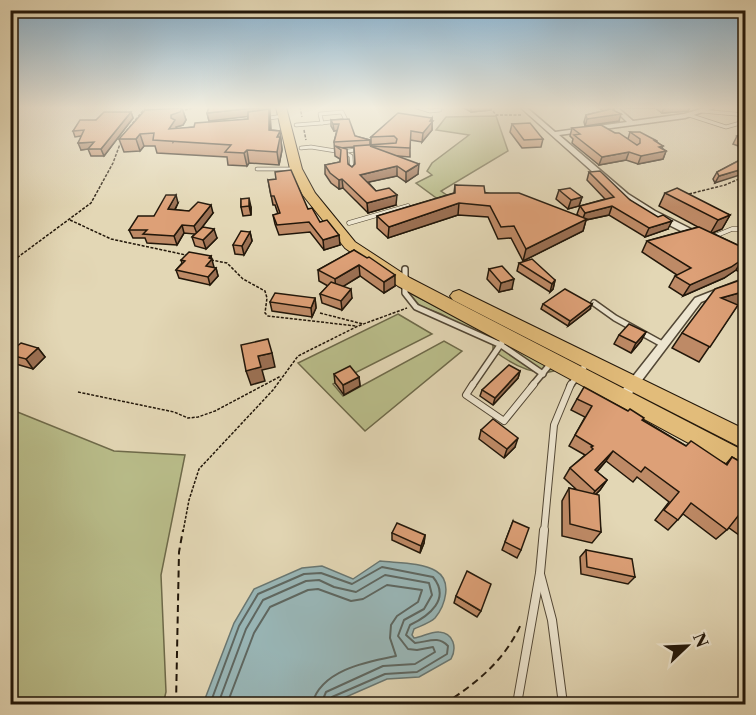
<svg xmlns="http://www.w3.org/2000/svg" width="756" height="715" font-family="'Libre Caslon Text',serif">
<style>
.green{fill:#b9bd8a;stroke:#6e6a4a;stroke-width:1.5}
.water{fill:#99b7b8;stroke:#697772;stroke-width:1.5}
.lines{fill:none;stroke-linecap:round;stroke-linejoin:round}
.shore{stroke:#5e6761;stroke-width:2}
.lane-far4-casing{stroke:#524735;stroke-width:4.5}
.lane-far3-casing{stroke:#524735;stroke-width:5}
.lane-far2-casing{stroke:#524735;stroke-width:8}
.lane-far1-casing{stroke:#524735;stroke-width:8}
.lane-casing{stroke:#524735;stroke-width:10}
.street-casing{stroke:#524735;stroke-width:3}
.highway-casing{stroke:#22170a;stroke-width:2}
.path-far1{stroke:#22170a;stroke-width:1.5;stroke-dasharray:3 1.5;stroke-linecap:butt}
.path{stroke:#22170a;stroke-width:2;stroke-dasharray:7 4.5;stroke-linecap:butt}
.lane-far4{stroke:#ede5cf;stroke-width:3}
.lane-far3{stroke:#ede5cf;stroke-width:4}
.lane-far2{stroke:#ede5cf;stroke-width:5}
.lane-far1{stroke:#ede5cf;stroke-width:6}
.lane{stroke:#ede5cf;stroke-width:8}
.street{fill:#ede5cf;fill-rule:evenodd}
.highway{fill:#e2bc7a;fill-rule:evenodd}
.wall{fill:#be8a66;stroke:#22170a;stroke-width:1.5;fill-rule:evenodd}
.shaded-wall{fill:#9b7053;stroke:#22170a;stroke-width:1.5}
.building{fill:#dda077;stroke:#22170a;stroke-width:1.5}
</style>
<rect width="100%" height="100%" fill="#e3d7b5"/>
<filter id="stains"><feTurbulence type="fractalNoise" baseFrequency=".00333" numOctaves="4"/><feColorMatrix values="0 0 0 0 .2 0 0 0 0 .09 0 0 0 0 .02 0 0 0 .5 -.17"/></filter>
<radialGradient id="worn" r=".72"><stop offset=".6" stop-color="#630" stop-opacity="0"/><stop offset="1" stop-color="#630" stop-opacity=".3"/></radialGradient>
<g class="green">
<path d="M496 116 508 151 441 191 451 198 439 200 416 183 432 175 427 171 432 163 469 135 436 130 446 117Z"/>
<path d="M408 292 554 368V371C533 377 510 363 493 350V343L441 314 420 306Z"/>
<path d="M398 314 432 334 333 384 343 396 444 341 462 351 365 431 298 363Z"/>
<path d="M10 409 114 451 185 455 161 575 166 692 163 704H11Z"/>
</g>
<path class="water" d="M380 561C396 563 422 562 436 571 453 581 445 606 435 618 430 623 420 626 414 629L412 635 414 638C422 637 432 631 439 632 454 633 457 648 451 659L419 677 387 679 330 704H203L234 623 254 589 302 568 322 566 353 579Z"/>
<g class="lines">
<g class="shore">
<path d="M210 704 239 626 258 594 304 574 321 573 352 584 382 567 433 577C451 599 429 616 410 625L406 635 415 643C428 642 438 635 448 646L447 654 417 672 385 674 332 697 329 704"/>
<path d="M218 704 246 629 263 600 306 581 319 580 334 587 356 592 385 575 429 583 432 595 424 609 404 620 398 636 408 649 417 650 433 647 435 652 415 664 383 666 326 692 321 704"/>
<path d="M227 704 254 633 270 607 308 590 318 589 351 601 363 599 387 585 422 590 418 602 397 616 391 625 390 638 396 656C366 662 321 670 312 704"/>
</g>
<defs>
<g id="lane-far4">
<path d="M417 107 430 111 440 110"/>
<path d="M701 111 746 115"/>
<path d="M342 112 346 120 322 123 320 114Z"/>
<path d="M689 115 726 127 744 122"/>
<path d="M263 119 283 116"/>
<path d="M296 125 322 123"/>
<path d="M301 148 311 147 342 152 361 149"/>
<path d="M343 152 351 156 352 172"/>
<path d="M257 169H295"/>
</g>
<g id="lane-far3">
<path d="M349 223 408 206"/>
<path d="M710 238 732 229H746"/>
</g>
<g id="lane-far2">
<path d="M405 269V293L416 307 501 345 543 374"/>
<path d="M594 303 615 318 664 345"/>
<path d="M472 386 505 338"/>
<path d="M532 386 552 362"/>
<path d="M570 386 587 363"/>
</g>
<g id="lane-far1">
<path d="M473 384 466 395 504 421 534 384"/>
<path d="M544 532 554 425 571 384"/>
</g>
<g id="lane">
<path d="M540 574 552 620 563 704"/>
<path d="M517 704 540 573 544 530"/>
</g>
<g id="street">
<path d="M520 107H526L555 132 627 122 612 107H617L633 121 684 114 708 107H714V108L685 118 559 135 628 194 655 211 703 235V239H697L649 215 622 198Z"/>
<path d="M746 278V284L701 302 627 400H619L617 397 619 394 695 298Z"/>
</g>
<g id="highway">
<path d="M276 107H286L302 169 315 193 355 242 410 278 746 452V474L398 286 345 248 302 194 290 169Z"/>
<path d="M459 290 746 430V450L453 300 450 296 453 292Z"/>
</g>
</defs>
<use href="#lane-far4" class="lane-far4-casing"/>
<use href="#lane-far3" class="lane-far3-casing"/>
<use href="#lane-far2" class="lane-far2-casing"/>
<use href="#lane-far1" class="lane-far1-casing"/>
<use href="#lane" class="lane-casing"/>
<use href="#street" class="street-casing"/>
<use href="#highway" class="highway-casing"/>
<g class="path-far1">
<path d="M300 107 302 117"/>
<path d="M185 110 197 107"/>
<path d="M493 111 496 115H521"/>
<path d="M304 130 306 140"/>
<path d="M124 134 146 107"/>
<path d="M689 194 725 185 746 176"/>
<path d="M70 220 111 239 186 255"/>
<path d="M211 260 227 263 243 279 265 291 267 298 265 313 268 316 356 326"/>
<path d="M10 263 91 203 113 163 120 144"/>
<path d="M320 313 363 324"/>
<path d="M78 392 174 412 188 418 198 417 215 411 281 376"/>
<path d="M183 532 189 500 199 469 273 390 298 356 358 326 407 308"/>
</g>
<g class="path">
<path d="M176 704 179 552 183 530"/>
<path d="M444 704C477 683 505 660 521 624"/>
</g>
<use href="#lane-far4" class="lane-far4"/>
<use href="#lane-far3" class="lane-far3"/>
<use href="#lane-far2" class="lane-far2"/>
<use href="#lane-far1" class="lane-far1"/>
<use href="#lane" class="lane"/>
<use href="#street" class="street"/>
<use href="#highway" class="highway"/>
</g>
<g class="wall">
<path d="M462 107H492L491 110 471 112Z"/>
<path d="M598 107H615L614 110 619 121 585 126 584 122 586 115 603 111Z"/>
<path d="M622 107H690L688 111 662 113 655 108H627Z"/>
<path d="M182 108 186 120 183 125 176 127 177 129 194 127 248 119V116L209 121 207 113 271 114H270L271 130 280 131 282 150 279 165 249 163 247 166 228 165 227 157 157 153 155 146H144L140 151 124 152 119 139Z"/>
<path d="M131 112 133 118 104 156H91L88 149 81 150V136L75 137 73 131 96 120Z"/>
<path d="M432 118V130L422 142 410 140V157L397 156 418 174 406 182 397 176 368 182 376 191 396 205 368 213 343 188 339 189 331 183 325 174V165L340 162V159L335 156 334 142 337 130 334 131 331 126V120L355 136 370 140V145L371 144V137ZM354 147 355 164 352 167 348 164 340 148Z"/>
<path d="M746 122V149L733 144 737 136 745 133 739 130 743 123Z"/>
<path d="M512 124 543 139 541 147 522 148 510 132Z"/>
<path d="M572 128 615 133 628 139 630 132 657 141V142L662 148 666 151 663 159 638 164 626 160 599 165 572 143 573 139 570 136Z"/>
<path d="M738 161 715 183 713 179 717 172Z"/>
<path d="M589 172 630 200 668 229 645 237 609 215 586 220 583 231 523 261 511 238 498 239 488 217 458 215 388 238 377 228V216L454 193 455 185 579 216 577 214 580 206 605 199 587 180Z"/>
<path d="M268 180 308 209 340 245 324 250 310 232 279 235 275 224 273 215 278 214 275 205H273Z"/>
<path d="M559 190 582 197 579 206 568 209 556 199Z"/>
<path d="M665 193 730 215 722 229 712 233 746 249V269L741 273 736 270 724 278 683 296 669 287 675 276 677 275 642 252 647 241 698 227 659 206Z"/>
<path d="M241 199 251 207V215L243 216 241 207Z"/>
<path d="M178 203 175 210 213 213 200 230 217 238 206 249 195 246 192 237 195 234 184 233 177 245 147 243 145 238H133L129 230Z"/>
<path d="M250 232 252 241 244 255 235 254 233 245Z"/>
<path d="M354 250 395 286 384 293 360 276 343 286 352 298 342 310 322 303 320 294 328 286 319 281 318 270Z"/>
<path d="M211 256 213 268H216L218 276 210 285 179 278 176 270 182 263 181 260Z"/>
<path d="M519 263 555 280 553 289 550 292 517 271Z"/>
<path d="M489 269 512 289 499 292 487 279Z"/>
<path d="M746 278V304L737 306 699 362 672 348 682 333Z"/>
<path d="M315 298 316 308 312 317 272 311 270 302Z"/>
<path d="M543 304 590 309 568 326 541 309Z"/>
<path d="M646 332 641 341 631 353 614 344 619 335Z"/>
<path d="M38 348 45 357 33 369 16 364 10 358V352Z"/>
<path d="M520 371 518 378 493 405 480 396 482 390Z"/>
<path d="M334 374 359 377 360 386 344 395 335 383Z"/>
<path d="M577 399 643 420 686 446 726 464 732 457 746 465V540L729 528 716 539 683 514 668 530 655 520 669 502 637 477 633 482 606 461 597 472 607 480 600 490 596 494 601 532 592 543 562 536V501L569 488 577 490 564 478 570 468 585 455 569 446 585 417 571 410Z"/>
<path d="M481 430 515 447 504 458 479 439Z"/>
<path d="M513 521 521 550 517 558 502 550Z"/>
<path d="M392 533 425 535 424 543 420 553 392 540Z"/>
<path d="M586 550 635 577 628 584 581 574 580 557Z"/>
<path d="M456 596 481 611 477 617 454 603Z"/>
</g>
<g class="shaded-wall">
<path d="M262 107H270L271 143 269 130V114L209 121 207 113Z"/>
<path d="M471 107H492L491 110 471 112Z"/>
<path d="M615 107 613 111 621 114 619 121 585 126 587 119 613 110Z"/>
<path d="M664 107H690L688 111 662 113Z"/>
<path d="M182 108 186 120 183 125 176 127 178 133 173 142 169 129 171 115Z"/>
<path d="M131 112 133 118 104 156 101 149Z"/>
<path d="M432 118V130L422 142 423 133Z"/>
<path d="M333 124H339V130L334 131Z"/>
<path d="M280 131 282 150 279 165 277 152V137Z"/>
<path d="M140 134 144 146 140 151 136 139Z"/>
<path d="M94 142 96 148 81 150 78 143Z"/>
<path d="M663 146 660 152 666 151 663 159 638 164 641 156 659 147Z"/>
<path d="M247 150 249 163 247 166 244 153Z"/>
<path d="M629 152 626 160 599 165 602 157Z"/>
<path d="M419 164 418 174 406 182V172Z"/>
<path d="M397 166V176L360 184V175Z"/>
<path d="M746 168V173L715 183 719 176Z"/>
<path d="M342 179 343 188 339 189V180Z"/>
<path d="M176 195 178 203 171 217 168 209Z"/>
<path d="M397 195 396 205 368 213 367 203Z"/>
<path d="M582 197 579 206 568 209 571 200Z"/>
<path d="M249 198 251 207V215L249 206Z"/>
<path d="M459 203 458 215 388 238 389 227Z"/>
<path d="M211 205 213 213 197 234 194 226Z"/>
<path d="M612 206 609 215 586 220 583 231 523 261 526 249 582 221 585 213Z"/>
<path d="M730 215 722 229 710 234 718 220Z"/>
<path d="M672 221 668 229 645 237 649 228Z"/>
<path d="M182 225 184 233 177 245 174 236Z"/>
<path d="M214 229 217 238 206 249 203 240Z"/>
<path d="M250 232 252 241 244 255 242 246Z"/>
<path d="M339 235 340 245 324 250 323 240Z"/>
<path d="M211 256 214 267 208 274 206 266 209 258Z"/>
<path d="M743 259 736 270 724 278 683 296 690 285Z"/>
<path d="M359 265 360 276 336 291 335 279Z"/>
<path d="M216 268 218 276 210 285 208 277Z"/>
<path d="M395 275V286L384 293V282Z"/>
<path d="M514 279 512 289 499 292 501 283Z"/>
<path d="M555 280 553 289 550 292 552 284Z"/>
<path d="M351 289 352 298 342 310 341 301Z"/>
<path d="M746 291V304L711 313 721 298Z"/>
<path d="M315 298 316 308 312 317 311 308Z"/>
<path d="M592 304 590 309 568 326 570 321Z"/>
<path d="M646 332 641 341 631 353 636 343Z"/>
<path d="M38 348 45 357 33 369 26 359Z"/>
<path d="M272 353 275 367 262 370 265 381 251 385 246 371 258 356Z"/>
<path d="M520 371 518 378 493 405 495 398Z"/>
<path d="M359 377 360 386 344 395 343 385Z"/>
<path d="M518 438 515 447 504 458 507 449Z"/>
<path d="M613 451 606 461 589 480 595 470Z"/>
<path d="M607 480 600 490 589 501 595 491Z"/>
<path d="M425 535 424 543 420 553 421 546Z"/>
</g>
<g class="building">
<path d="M209 107H262L207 113Z"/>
<path d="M607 107H614L613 110 621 114 587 119 586 115 611 109Z"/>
<path d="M182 108 180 112 171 115V118L175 120 169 129 194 127 195 123 248 119V112L269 109V130L280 131 277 137H280L277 152 247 150 244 153 225 152 231 145 153 140 154 133 140 134 136 139H119L145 110Z"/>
<path d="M104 112H131L101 149H88L94 142 78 143 84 130 73 131 80 120H96Z"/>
<path d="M398 113 432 118 430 121H433L423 133 411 131 410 148 370 146 419 164 406 172 397 166 360 175 376 191 389 188 397 195 367 203 342 179 339 180 330 173 325 165 340 162 341 150 335 146 347 149 348 164 352 167 355 164 354 146 396 143 397 139 394 136 371 137Z"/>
<path d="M349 119 355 136 370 140 334 142 339 124H333L331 120Z"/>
<path d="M530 123 543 139 524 140 512 124Z"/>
<path d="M601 125 615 133H619L637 145 640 143V139L630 132H640L657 141H655L663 146 659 147 666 151 641 156 629 152 602 157 574 135 580 134 572 128Z"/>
<path d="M746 132V139L737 136Z"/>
<path d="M738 161 746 164V168L719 176 717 172Z"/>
<path d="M291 170 308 209 312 208 320 222 327 220 339 235 323 240 309 222 277 225 273 215 280 213 274 196H271L268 180 276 179 275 172Z"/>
<path d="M600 171 630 200 658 217 663 215 672 221 649 228 612 206 585 213 580 206 614 197 589 172Z"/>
<path d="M455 185 484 186 485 193H519L587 219 526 249 514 226 501 227 490 206 459 203 389 227 377 216 455 193Z"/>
<path d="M570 188 582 197 571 200 559 190Z"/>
<path d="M677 188 730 215 718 220 665 193Z"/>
<path d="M166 195H176L168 209 189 211 198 202 211 205 194 226 182 225 174 236 143 234 147 230H129L138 216H154Z"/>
<path d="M249 198V206L241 207V199Z"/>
<path d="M203 227 214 229 203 240 192 237Z"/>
<path d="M699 227 746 249V260L743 259 731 267 690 285 675 276 691 268 647 241Z"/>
<path d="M241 231 250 232 242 246 233 245Z"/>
<path d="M354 250 367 258 369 257 395 275 384 282 359 265 335 279 318 270Z"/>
<path d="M189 252 211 256 209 258 212 259 206 266 216 268 208 277 176 270 185 261 181 260Z"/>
<path d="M532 259 555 280 552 284 519 263Z"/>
<path d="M502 266 514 279 501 283 489 269Z"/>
<path d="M746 278V291L721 298 738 305 710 347 682 333 715 289Z"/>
<path d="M331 282 351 289 341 301 320 294Z"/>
<path d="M565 289 592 304 570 321 543 304Z"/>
<path d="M275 293 315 298 311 308 270 302Z"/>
<path d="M629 324 646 332 636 343 619 335Z"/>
<path d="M268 339 272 353 258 356 261 367 246 371 241 345Z"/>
<path d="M21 343 38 348 26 359 10 355V352Z"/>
<path d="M509 365 520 371 495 398 482 390Z"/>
<path d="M350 366 359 377 343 385 334 374Z"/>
<path d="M584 387 628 411 630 409 644 418 642 420 686 446 691 441 727 465 732 457 746 465V522L738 516 727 530 691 503 678 520 664 510 679 492 645 467 641 472 613 451 595 470 607 480 595 491 570 468 593 449 591 447 593 446 575 435 592 406 577 399Z"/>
<path d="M493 419 518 438 507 449 481 430Z"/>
<path d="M569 488 599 495 601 532 570 524Z"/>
<path d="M513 521 529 528 521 550 505 542Z"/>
<path d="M397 523 425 535 421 546 392 533Z"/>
<path d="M586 550 632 559 635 577 587 567Z"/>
<path d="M467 571 491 584 481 611 456 596Z"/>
</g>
<linearGradient id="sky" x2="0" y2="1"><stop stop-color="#88b5d5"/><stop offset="0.52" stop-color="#f2edde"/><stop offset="1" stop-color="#f2edde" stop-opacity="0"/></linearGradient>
<rect width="756" height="207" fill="url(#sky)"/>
<rect width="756" height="715" fill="none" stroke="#e3d7b5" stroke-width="36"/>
<rect x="12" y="12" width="732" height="691" fill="none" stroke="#22170a" stroke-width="3"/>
<rect x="18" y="18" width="720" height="679" fill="none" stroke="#22170a" stroke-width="1.5"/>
<g transform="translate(687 646) rotate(67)" stroke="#ede5cf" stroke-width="4.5" paint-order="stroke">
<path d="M0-4.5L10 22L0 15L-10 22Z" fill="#22170a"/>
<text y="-9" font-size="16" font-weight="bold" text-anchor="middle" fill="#22170a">N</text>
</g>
<rect width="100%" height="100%" filter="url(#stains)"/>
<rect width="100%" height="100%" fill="url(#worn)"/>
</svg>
